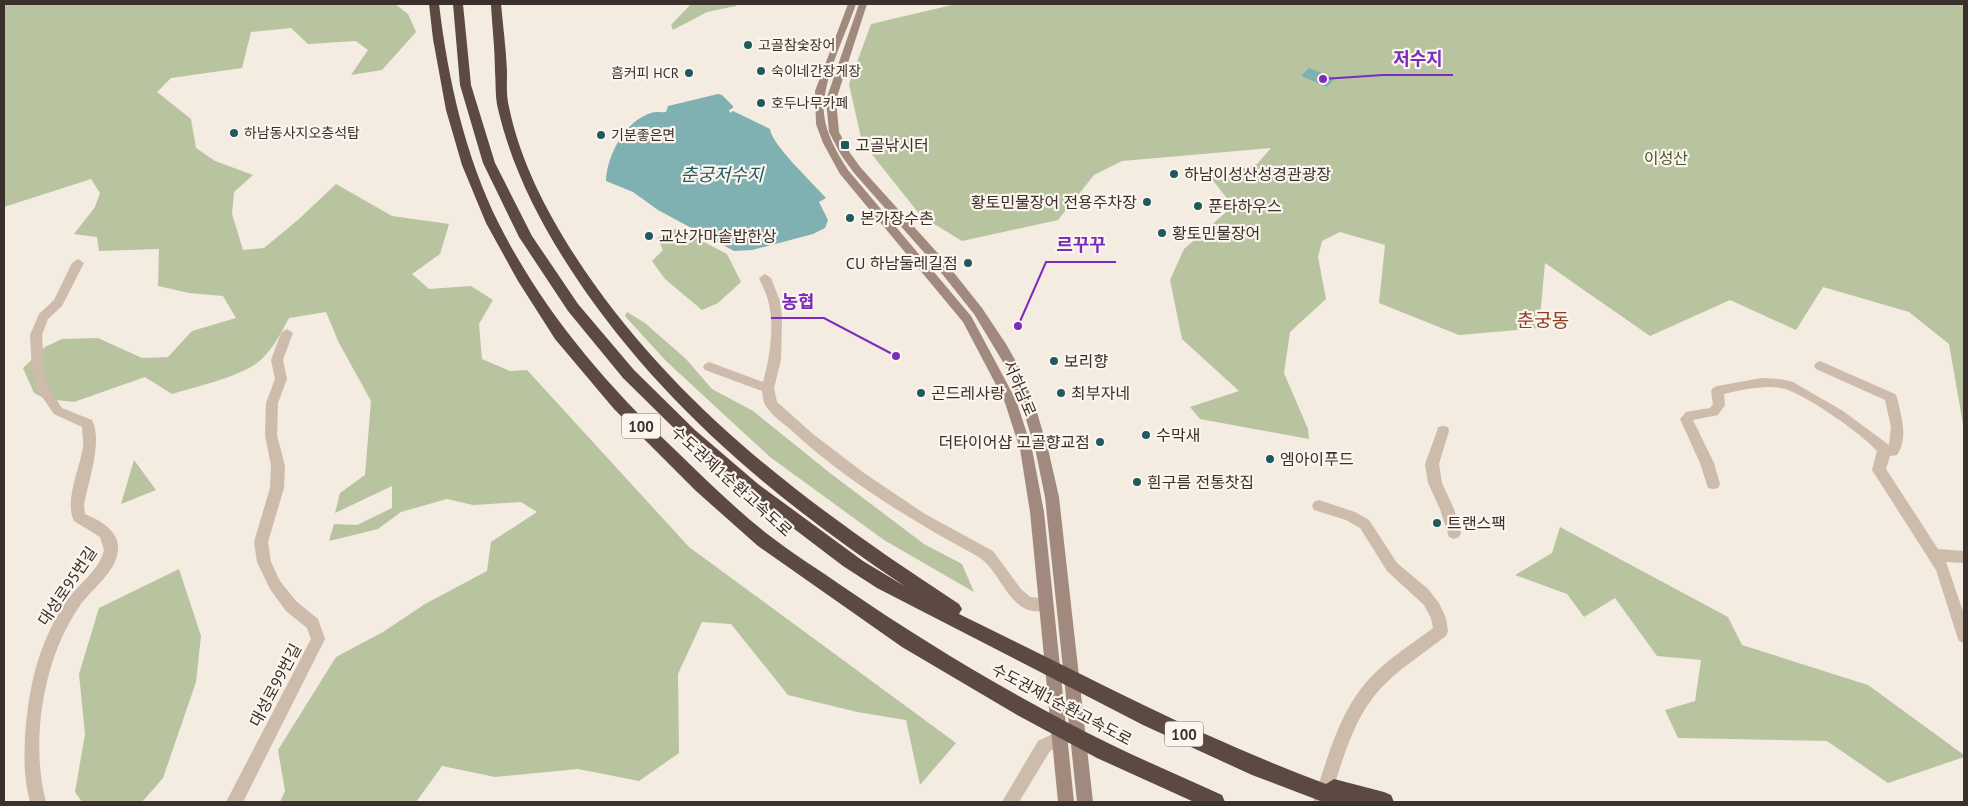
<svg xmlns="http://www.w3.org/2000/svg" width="1968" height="806" font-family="'PT Sans','Noto Sans KR',sans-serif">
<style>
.green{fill:#b8c4a0}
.water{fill:#7fb0b2}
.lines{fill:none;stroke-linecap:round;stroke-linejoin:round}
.street{fill:#cdbbac;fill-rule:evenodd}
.secondary{fill:#a18a7d;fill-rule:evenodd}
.highway{fill:#5c4a42;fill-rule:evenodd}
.poi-dot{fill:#1f5a5e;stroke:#fbf5ee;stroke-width:2}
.labels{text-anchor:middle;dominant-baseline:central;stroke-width:4.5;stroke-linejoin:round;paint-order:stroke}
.far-poi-label{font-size:14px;fill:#3b302b;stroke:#fbf5ee;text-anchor:start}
.shield{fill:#fbf5ee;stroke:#756b66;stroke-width:1}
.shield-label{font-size:15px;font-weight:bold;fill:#3b302b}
.poi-label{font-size:16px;fill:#3b302b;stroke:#fbf5ee;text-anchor:start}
.park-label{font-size:16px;fill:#4a5a2e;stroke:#fbf5ee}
.street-label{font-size:16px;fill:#3b302b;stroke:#fbf5ee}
.water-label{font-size:18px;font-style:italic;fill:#1f5a5e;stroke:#fbf5ee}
.quarter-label{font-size:19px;fill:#8c3b22;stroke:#fbf5ee}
.leader{fill:none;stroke:#7b2cbf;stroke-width:2}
.callout-dot{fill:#7b2cbf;stroke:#fbf5ee;stroke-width:2}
.callout-label{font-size:18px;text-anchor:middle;font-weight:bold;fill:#7b2cbf;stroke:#fbf5ee;stroke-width:4.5;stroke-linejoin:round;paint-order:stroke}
</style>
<rect width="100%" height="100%" fill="#f4ebe1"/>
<g class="green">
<path d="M4 4H395L408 14 416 32 382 70 351 75 368 50 356 41 308 44 291 28 251 32 242 68 171 78 157 92 191 119 196 148 215 161 253 175 234 192 232 214 243 250 264 248 299 219 336 184 392 216 449 224 440 254 412 274 429 289 471 286 493 300 479 324 482 359 510 371 527 370 689 547 956 743 920 785 906 720 857 712 788 695 731 624 702 622 678 674 679 753 639 781 578 769 495 777 442 766 416 802H280L285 791 278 750 336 657 383 632 425 604 487 571 491 542 537 512 521 502 473 505 447 499 401 512 378 529 329 541 334 524 357 525 392 508V486L335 513 340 493 365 475 371 401 339 343 326 312 289 318C281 333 271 353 257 363 235 378 198 386 172 394L145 377 74 402 46 399 34 393 23 368 45 347 62 339 98 338 142 358 168 357 192 331 236 318 223 296 189 293 158 286 159 249 99 251 97 237 74 234 95 207 100 193 91 179 4 207Z"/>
<path d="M691 4H736V6L707 12 673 30 671 25Z"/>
<path d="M956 4H1964V430L1949 344 1909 312 1823 287 1796 330 1730 300 1650 336 1545 263 1539 328 1459 335 1379 303 1385 245 1340 232 1322 241 1318 257 1326 299 1290 332 1284 373 1308 429 1309 439 1200 419 1190 407 1239 391 1182 339 1170 280 1184 249 1233 206 1211 178 1257 164 1271 148 1122 161 1094 175 1058 220 962 241 921 216 862 142 849 84 871 24Z"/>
<path d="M677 228 727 254 741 282 718 303 702 310 665 279 652 261 663 250 657 238Z"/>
<path d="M627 312 645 323 686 359 712 389 753 411 830 473 924 544 962 564 974 592 884 540 770 457 666 361 625 316Z"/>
<path d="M134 460 156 490 121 504Z"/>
<path d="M1560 527 1728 617 1742 645 1868 685 1964 755V757L1888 783 1827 741 1678 738 1665 710 1695 701 1701 660 1657 656 1615 598 1584 617 1567 594 1515 575 1552 553Z"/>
<path d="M179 569 201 636 196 682 163 778 142 802H82L75 792 85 734 79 674 99 608Z"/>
</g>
<g class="water">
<path d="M1309 68 1335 78 1327 87 1301 76Z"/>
<path d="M718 94 722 95 733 106V108L729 110 730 113 733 111 770 129C771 144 812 182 824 196L826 198 819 202 828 220 825 228 813 234 752 250 734 251 658 210 633 192 606 181C607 155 625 121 651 113 657 111 661 113 666 112L668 106Z"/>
</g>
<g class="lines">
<g class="street">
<path d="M78 259 84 263 62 306 48 319 42 335 44 372 50 390 62 408 92 420C103 441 88 483 84 505L85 514C101 521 120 531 118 551 115 574 90 590 79 607 43 659 30 742 46 802H30C24 778 24 763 25 738 28 689 38 643 66 602 77 585 100 570 104 550L100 537 74 521C64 501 80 468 83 447 84 440 82 433 82 427L54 414 38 391 32 372 30 335 39 314 54 300 72 263Z"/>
<path d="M765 274 771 278 780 301 782 318 781 360 774 388 777 402 813 434 864 473 925 514 993 551 1021 589 1030 597 1051 599 1053 604 1051 609C1010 624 1003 570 977 556 911 520 846 481 791 430 783 423 771 415 766 406 763 402 763 396 762 391L705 370 703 367 705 364 709 362 763 382C770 357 775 325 768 300 766 293 762 285 759 278Z"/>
<path d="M287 329 293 333 283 360 287 379 278 403 277 435 285 466 284 488 268 542 271 562 280 581 296 601 318 619 325 639 243 802H226L311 639 307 628 286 611 270 589 257 562 254 542 270 488 271 466 265 435 266 403 275 379 271 360 281 333Z"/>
<path d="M1820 361 1895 394 1897 397C1901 417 1909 437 1897 455L1890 456 1886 469 1938 549 1964 551V563L1946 562 1964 614V643L1959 641 1957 636 1936 570 1872 470 1877 451C1864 435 1801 391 1781 388 1762 385 1742 390 1724 394L1725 405 1718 415 1693 420 1714 463 1720 484 1718 488 1713 489 1708 488 1700 463 1680 419 1686 412 1710 408 1713 404 1711 391 1713 388 1717 386 1762 378 1780 379 1793 382 1843 411 1889 445 1891 427 1885 400 1816 369 1814 366 1816 363Z"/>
<path d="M1443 426 1448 427 1449 431 1439 464 1442 483 1454 509 1461 533 1459 537 1454 539 1449 537 1440 509 1428 483 1425 464 1437 431 1438 427Z"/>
<path d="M1319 500 1355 512 1369 520 1397 563 1428 589 1439 603 1446 618 1448 631 1446 636C1424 653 1400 668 1381 688 1352 719 1342 763 1329 802H1313C1327 760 1339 711 1370 678 1389 658 1412 644 1433 628L1431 618 1424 605 1387 571 1360 528 1346 520 1314 510 1312 506 1314 502Z"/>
<path d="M1059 731 1065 734 1067 739 1065 744 1050 751 1019 802H1002L1038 741Z"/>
</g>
<g class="secondary">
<path d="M848 4H856C846 34 821 83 824 114 826 134 837 153 848 170L971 316 1016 400 1032 449 1044 512 1074 802H1058L1030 512 1020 449 1004 400 963 322 840 174 823 143 816 124 815 91Z"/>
<path d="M859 4H867L836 100 839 132 850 153 861 168 943 259 982 308 1006 344 1019 367 1036 409 1049 453 1059 497 1093 802H1077L1045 497 1036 453 1023 409 1006 367 974 314 935 265 854 173 841 155 829 132 826 100Z"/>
</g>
<g class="highway">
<path d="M429 4H439C448 79 465 156 499 224 542 309 602 380 670 445 702 476 735 509 770 536 793 554 818 569 842 586 928 645 1017 698 1110 744 1147 762 1185 778 1222 795L1225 802H1194L1097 758 1019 716 902 647 758 546 696 491 614 409 555 339 518 281 486 223 462 165 446 110 433 39Z"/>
<path d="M453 4H463L471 85 495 163 532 236 578 304 634 370 695 430 758 484 863 561 906 587C778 502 660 404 575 276 541 225 512 169 498 109 495 97 496 84 495 72 495 49 492 26 491 4H501C503 26 506 49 507 71 507 83 506 95 509 107 521 166 552 222 585 271 683 414 817 511 959 604L962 609 959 614C1081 673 1199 737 1326 784L1334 779 1384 792 1391 795 1394 802H1323L1252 775 1143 725 877 588 843 566 747 493 684 438 623 378 568 311 519 237 483 163 460 85Z"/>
</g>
</g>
<g class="poi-dot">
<circle cx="748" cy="45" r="5"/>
<circle cx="761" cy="71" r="5"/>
<circle cx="689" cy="73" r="5"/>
<circle cx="761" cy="103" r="5"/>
<circle cx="234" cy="133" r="5"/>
<circle cx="601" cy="135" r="5"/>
<rect x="840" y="140" width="10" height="10" rx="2.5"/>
<circle cx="1174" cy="174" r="5"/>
<circle cx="1147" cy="202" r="5"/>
<circle cx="1198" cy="206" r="5"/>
<circle cx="850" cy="218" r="5"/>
<circle cx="1162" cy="233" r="5"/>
<circle cx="649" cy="236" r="5"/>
<circle cx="968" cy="263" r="5"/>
<circle cx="1054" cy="361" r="5"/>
<circle cx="921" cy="393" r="5"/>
<circle cx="1061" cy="393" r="5"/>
<circle cx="1146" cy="435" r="5"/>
<circle cx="1100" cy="442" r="5"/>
<circle cx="1270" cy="459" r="5"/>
<circle cx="1137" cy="482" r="5"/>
<circle cx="1437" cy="523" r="5"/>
</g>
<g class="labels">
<g class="far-poi-label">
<text x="758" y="45">고골참숯장어</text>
<text x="771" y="71">숙이네간장게장</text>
<text x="679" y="73" text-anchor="end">흠커피 HCR</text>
<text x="771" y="103">호두나무카페</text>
<text x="244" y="133">하남동사지오층석탑</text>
<text x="611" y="135">기분좋은면</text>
</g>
<g class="shield">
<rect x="622" y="413.5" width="38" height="25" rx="4"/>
<rect x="1165" y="721.5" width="38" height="25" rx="4"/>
</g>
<g class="shield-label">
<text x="641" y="426">100</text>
<text x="1184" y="734">100</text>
</g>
<g class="poi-label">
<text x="855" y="145">고골낚시터</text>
<text x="1184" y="174">하남이성산성경관광장</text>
<text x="1137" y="202" text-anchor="end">황토민물장어 전용주차장</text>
<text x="1208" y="206">푼타하우스</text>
<text x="860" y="218">본가장수촌</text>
<text x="1172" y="233">황토민물장어</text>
<text x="659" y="236">교산가마솥밥한상</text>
<text x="958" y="263" text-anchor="end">CU 하남둘레길점</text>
<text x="1064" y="361">보리향</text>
<text x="931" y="393">곤드레사랑</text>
<text x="1071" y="393">최부자네</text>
<text x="1156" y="435">수막새</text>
<text x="1090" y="442" text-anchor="end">더타이어샵 고골향교점</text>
<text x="1280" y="459">엠아이푸드</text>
<text x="1147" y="482">흰구름 전통찻집</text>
<text x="1447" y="523">트랜스팩</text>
</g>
<g class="park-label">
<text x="1666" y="158">이성산</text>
</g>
<g class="street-label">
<text transform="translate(1020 388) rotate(67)">서하남로</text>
<text transform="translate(732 481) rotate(42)">수도권제1순환고속도로</text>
<text transform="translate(67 586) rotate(-56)">대성로95번길</text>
<text transform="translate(275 685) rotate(-62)">대성로99번길</text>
<text transform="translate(1062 704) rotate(28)">수도권제1순환고속도로</text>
</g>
<g class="water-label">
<text x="722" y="174">춘궁저수지</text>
</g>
<g class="quarter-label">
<text x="1543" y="320">춘궁동</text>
</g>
</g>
<path class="leader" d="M1323 79L1383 75H1453M1018 326L1046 262H1116M896 356L824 318H771"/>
<g class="callout-dot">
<circle cx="1323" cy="79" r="5"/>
<circle cx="1018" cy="326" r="5"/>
<circle cx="896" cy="356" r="5"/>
</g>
<g class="callout-label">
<text x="1418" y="65">저수지</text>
<text x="1081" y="251">르꾸꾸</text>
<text x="798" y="308">농협</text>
</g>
<rect width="1968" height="806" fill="none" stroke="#3b302b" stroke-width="10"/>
</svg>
